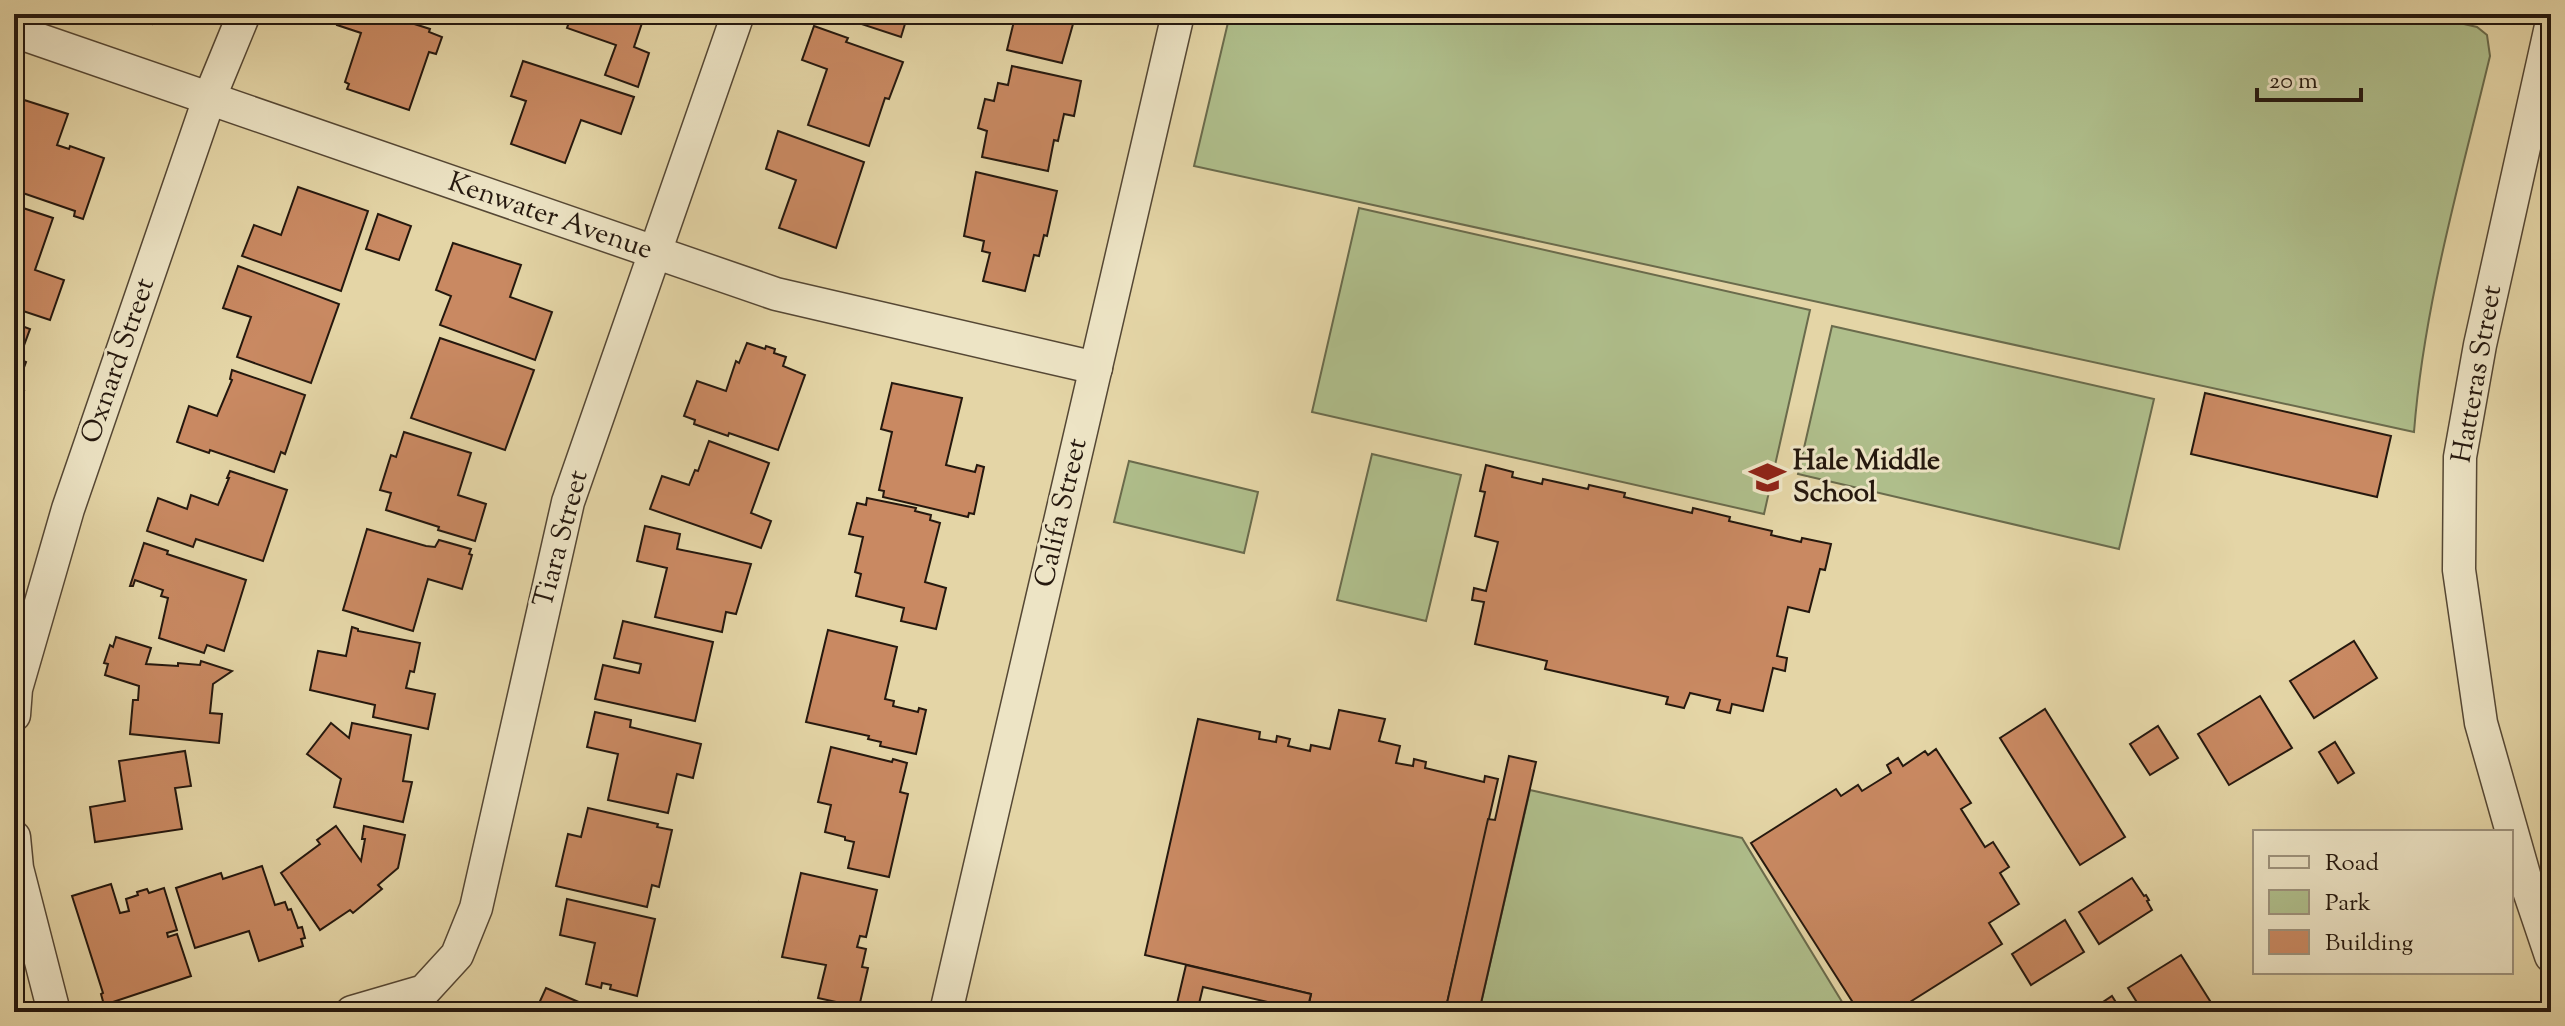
<svg xmlns="http://www.w3.org/2000/svg" width="2565" height="1026" font-family="'Sorts Mill Goudy',serif">
<style>
.green{fill:#afbe8b;stroke:#6a6b4c;stroke-width:2}
.building{fill:#c98962;stroke:#25180e;stroke-width:2}
.lines{fill:none;stroke-linecap:round;stroke-linejoin:round}
.street-casing{stroke:#554734;stroke-width:35}
.street{stroke:#ede4c5;stroke-width:32}
.labels{text-anchor:middle;dominant-baseline:central;stroke-width:6;stroke-linejoin:round;paint-order:stroke}
.street-label{font-size:28px;fill:#25180e;stroke:#ede4c5}
.poi-label{font-size:28px;font-weight:bold;fill:#25180e;stroke:#ede4c5;text-anchor:start}
</style>
<rect width="100%" height="100%" fill="#e4d5a6"/>
<filter id="stains"><feTurbulence type="fractalNoise" baseFrequency=".0025" numOctaves="4"/><feColorMatrix values="0 0 0 0 .2 0 0 0 0 .09 0 0 0 0 .02 0 0 0 .5 -.17"/></filter>
<radialGradient id="worn" r=".72"><stop offset=".6" stop-color="#630" stop-opacity="0"/><stop offset="1" stop-color="#630" stop-opacity=".3"/></radialGradient>
<g class="green">
<path d="M1230 14H2420L2477 27 2487 35 2490 56C2460 181 2424 304 2414 432L1194 166Z"/>
<path d="M1359 208 1810 310 1764 514 1312 412Z"/>
<path d="M1832 326 2154 399 2119 549 1798 474Z"/>
<path d="M1372 454 1461 475 1426 621 1337 600Z"/>
<path d="M1129 461 1258 492 1244 553 1114 522Z"/>
<path d="M1530 790 1742 838 1847 1010 1479 1012Z"/>
</g>
<g class="building">
<path d="M125 14H155L152 24Z"/>
<path d="M340 14H388L397 17 398 14H401L406 16 405 21 430 29 429 32 442 37 436 54 429 52 409 110 347 89 349 84 345 82 361 33 337 25Z"/>
<path d="M572 14H637L644 17 634 47 649 53 638 87 605 75 616 45 567 28Z"/>
<path d="M848 14H908L901 37 846 19Z"/>
<path d="M1003 14H1071L1068 23 1073 24 1062 63 1007 50 1015 17Z"/>
<path d="M814 26 848 38 846 42 903 62 889 99 885 98 869 146 808 125 827 69 802 60Z"/>
<path d="M523 61 634 97 621 134 581 120 565 163 511 144 526 101 511 96Z"/>
<path d="M1012 66 1081 81 1074 116 1064 114 1058 141 1054 140 1048 171 982 157 987 131 978 128 985 99 994 101 998 83 1008 85Z"/>
<path d="M21 99 68 114 57 145 69 149 70 146 104 158 83 219 74 216 75 211 14 190V117Z"/>
<path d="M778 131 864 162 836 248 779 228 796 180 766 169Z"/>
<path d="M976 172 1057 191 1047 236 1044 235 1039 256 1034 255 1025 291 983 281 990 253 982 251 984 241 964 236Z"/>
<path d="M298 187 368 211 341 291 242 256 254 225 281 235Z"/>
<path d="M14 205 53 218 35 270 64 280 50 320 14 308Z"/>
<path d="M378 214 411 226 399 260 366 249Z"/>
<path d="M453 243 521 265 510 297 552 312 535 360 440 325 451 296 436 290Z"/>
<path d="M238 266 339 304 311 383 237 357 251 317 223 308Z"/>
<path d="M14 323 30 329 19 359 26 362 16 389 24 391 14 419Z"/>
<path d="M440 338 534 370 505 450 411 418Z"/>
<path d="M747 343 765 349 766 346 775 349 774 353 786 357 783 366 805 375 778 450 729 433 728 436 694 424 695 420 684 416 697 381 726 391 736 361 739 363Z"/>
<path d="M232 370 305 395 285 454 281 452 274 472 210 450 209 453 177 442 189 406 217 416 232 380 230 379Z"/>
<path d="M892 383 962 398 946 465 975 472 977 465 984 467 974 514 969 513 968 517 883 497 884 491 879 490 892 432 881 429Z"/>
<path d="M2205 393 2391 436 2377 497 2191 454Z"/>
<path d="M404 432 471 453 458 495 486 504 475 541 438 530 439 527 386 510 391 493 380 490 391 455 396 457Z"/>
<path d="M709 441 769 463 751 513 771 521 761 548 650 509 662 476 689 485 695 470 698 471Z"/>
<path d="M1486 465 1513 472 1512 477 1542 484 1543 479 1588 489 1589 485 1625 493 1624 497 1692 513 1693 508 1730 517 1729 521 1772 531 1771 535 1801 542 1802 538 1831 544 1825 570 1820 569 1809 612 1788 607 1777 656 1787 658 1785 671 1773 668 1763 711 1732 704 1730 713 1717 710 1720 700 1690 693 1684 708 1666 704 1668 697 1545 669 1547 661 1475 644 1484 602 1472 600 1474 588 1486 591 1498 542 1475 536 1485 492 1480 491Z"/>
<path d="M230 471 287 490 263 561 196 539 193 547 147 531 158 498 187 509 191 495 218 505 229 478H227Z"/>
<path d="M867 498 916 508 915 511 931 515 930 520 940 523 925 582 946 588 936 629 901 621 904 608 856 596 861 574 855 572 863 537 849 534 857 503 866 505Z"/>
<path d="M645 526 680 534 677 549 751 564 736 614 726 612 722 632 655 617 667 568 637 561Z"/>
<path d="M367 529 426 546 435 547 439 540 471 549 469 554 472 555 462 589 428 579 413 631 343 610Z"/>
<path d="M144 543 168 551 167 554 246 580 224 651 207 645 204 653 159 638 168 598 161 596 163 590 135 580 133 586H130Z"/>
<path d="M623 621 713 642 695 721 595 699 603 665 639 673 641 664 614 658Z"/>
<path d="M352 627 358 629V631L420 643 414 672 410 671 406 688 435 694 428 729 373 717 375 705 310 690 318 651 346 656Z"/>
<path d="M828 630 897 647 885 699 894 701 893 706 918 712 919 708 926 710 916 754 880 746 881 742 868 739 869 736 806 722Z"/>
<path d="M116 637 151 648 146 664 178 666V663L200 665 201 661 232 671 213 684 210 713 222 714 219 743 130 734 133 700H138L139 686 105 675 108 664 104 663 110 645 113 647Z"/>
<path d="M2354 641 2377 678 2314 718 2290 681Z"/>
<path d="M2260 696 2292 748 2229 785 2198 734Z"/>
<path d="M2045 709 2125 837 2080 865 2000 738Z"/>
<path d="M1339 710 1385 719 1379 741 1400 746 1396 763 1413 766 1414 759 1426 762 1425 768 1484 782 1485 776 1498 779 1445 1012H1307L1311 994 1145 955 1198 719 1260 732 1259 739 1276 742 1277 736 1290 739 1288 746 1310 751 1311 745 1330 749Z"/>
<path d="M595 712 631 720 630 727 701 744 693 778 677 774 668 813 608 800 618 754 587 747Z"/>
<path d="M331 723 349 738 352 723 411 735 403 781 412 782 403 822 334 807 341 779 307 754Z"/>
<path d="M2158 726 2178 758 2150 775 2130 744Z"/>
<path d="M2335 742 2354 773 2338 783 2319 752Z"/>
<path d="M831 747 892 762 893 759 907 763 900 792 908 794 889 877 848 868 854 842 845 840V837L825 832 831 805 818 802Z"/>
<path d="M1936 749 1971 803 1961 809 1985 847 1993 842 2009 867 2000 873 2019 904 1989 923 2002 944 1894 1012H1859L1751 843 1836 789 1841 796 1858 785 1862 791 1891 773 1887 765 1898 758 1903 766 1925 751 1928 755Z"/>
<path d="M185 751 191 786 175 788 182 829 95 842 90 807 125 801 119 761Z"/>
<path d="M1509 756 1536 762 1479 1012H1445L1488 819 1495 820Z"/>
<path d="M588 808 658 824 657 827 672 830 659 887 652 885 647 907 556 886 568 834 581 837Z"/>
<path d="M336 826 361 861 365 839H362L364 826 405 835 398 868 378 885 382 889 353 913 350 910 320 930 281 873 320 844 317 840Z"/>
<path d="M262 866 275 905 285 902 288 910 291 909 298 928 302 927 305 938 301 939 303 946 259 961 249 931 195 948 176 888 221 873 223 879Z"/>
<path d="M801 873 877 890 866 937 860 936 857 947 866 949 862 967 868 968 859 1007 818 998 826 965 782 957Z"/>
<path d="M2132 878 2144 896 2146 895 2149 900 2147 901 2152 910 2099 944 2079 912Z"/>
<path d="M111 884 120 913 129 911 126 899 138 895 137 892 147 889 149 893 164 888 177 930 167 933 168 937 177 934 191 976 104 1005 101 994 103 993 72 896Z"/>
<path d="M567 899 655 919 637 996 610 989 611 985 602 983 601 988 586 984 595 943 560 935Z"/>
<path d="M2065 920 2084 952 2031 985 2012 954Z"/>
<path d="M2181 955 2217 1012H2143L2128 988Z"/>
<path d="M1186 965 1311 994 1307 1011 1203 987 1197 1012H1175Z"/>
<path d="M546 988 602 1012H535Z"/>
<path d="M2112 996 2122 1012H2088Z"/>
<path d="M759 1002 800 1012H756Z"/>
</g>
<g class="lines">
<defs>
<g id="street">
<path d="M2551 26 2480 345 2460 457 2459 570 2481 723 2527 885 2551 956"/>
<path d="M14 31 776 294 1096 368"/>
<path d="M14 715 16 689 68 509 209 99 244 14"/>
<path d="M14 837 17 868 54 1012"/>
<path d="M352 1012 424 991 457 955 476 908 568 502 738 14"/>
<path d="M946 1012 1178 14"/>
</g>
</defs>
<use href="#street" class="street-casing"/>
<use href="#street" class="street"/>
</g>
<defs>
<symbol id="school-bare" viewBox="-9 -9 18 18"><path d="M0-5L7-2L0 1L-7-2ZM-4 1L0 2.5L4 1V4Q0 6-4 4Z" fill="#8f2418" stroke="#ede4c5" stroke-width="2.5" paint-order="stroke"/></symbol>
</defs>
<g fill-rule="evenodd">
<use href="#school-bare" x="1742" y="452" width="51" height="51"/>
</g>
<g class="labels">
<g class="street-label">
<text transform="translate(550 217) rotate(19)">Kenwater Avenue</text>
<text transform="translate(119 361) rotate(-71)">Oxnard Street</text>
<text transform="translate(2478 374) rotate(-80)">Hatteras Street</text>
<text transform="translate(1062 513) rotate(-77)">Califa Street</text>
<text transform="translate(562 539) rotate(-75)">Tiara Street</text>
</g>
<g class="poi-label">
<text x="1793" y="462">Hale Middle<tspan x="1793" dy="32">School</tspan></text>
</g>
</g>
<rect width="2565" height="1026" fill="none" stroke="#e4d5a6" stroke-width="48"/>
<rect x="16" y="16" width="2533" height="994" fill="none" stroke="#25180e" stroke-width="4"/>
<rect x="24" y="24" width="2517" height="978" fill="none" stroke="#25180e" stroke-width="2"/>
<rect x="2253" y="830" width="260" height="144" fill="#ede4c5" stroke="#9d927c" stroke-width="2"/>
<rect x="2269" y="856" width="40" height="12" fill="#ede4c5" stroke="#9d927c" stroke-width="2"/>
<text x="2325" y="870" font-size="24" fill="#25180e">Road</text>
<rect x="2269" y="890" width="40" height="24" fill="#afbe8b" stroke="#9d927c" stroke-width="2"/>
<text x="2325" y="910" font-size="24" fill="#25180e">Park</text>
<rect x="2269" y="930" width="40" height="24" fill="#c98962" stroke="#9d927c" stroke-width="2"/>
<text x="2325" y="950" font-size="24" fill="#25180e">Building</text>
<path d="M2257 88v12h104v-12" fill="none" stroke="#25180e" stroke-width="4"/>
<text x="2269" y="88" font-size="24" fill="#25180e" stroke="#ede4c5" stroke-width="6" paint-order="stroke">20 m</text>
<rect width="100%" height="100%" filter="url(#stains)"/>
<rect width="100%" height="100%" fill="url(#worn)"/>
</svg>
